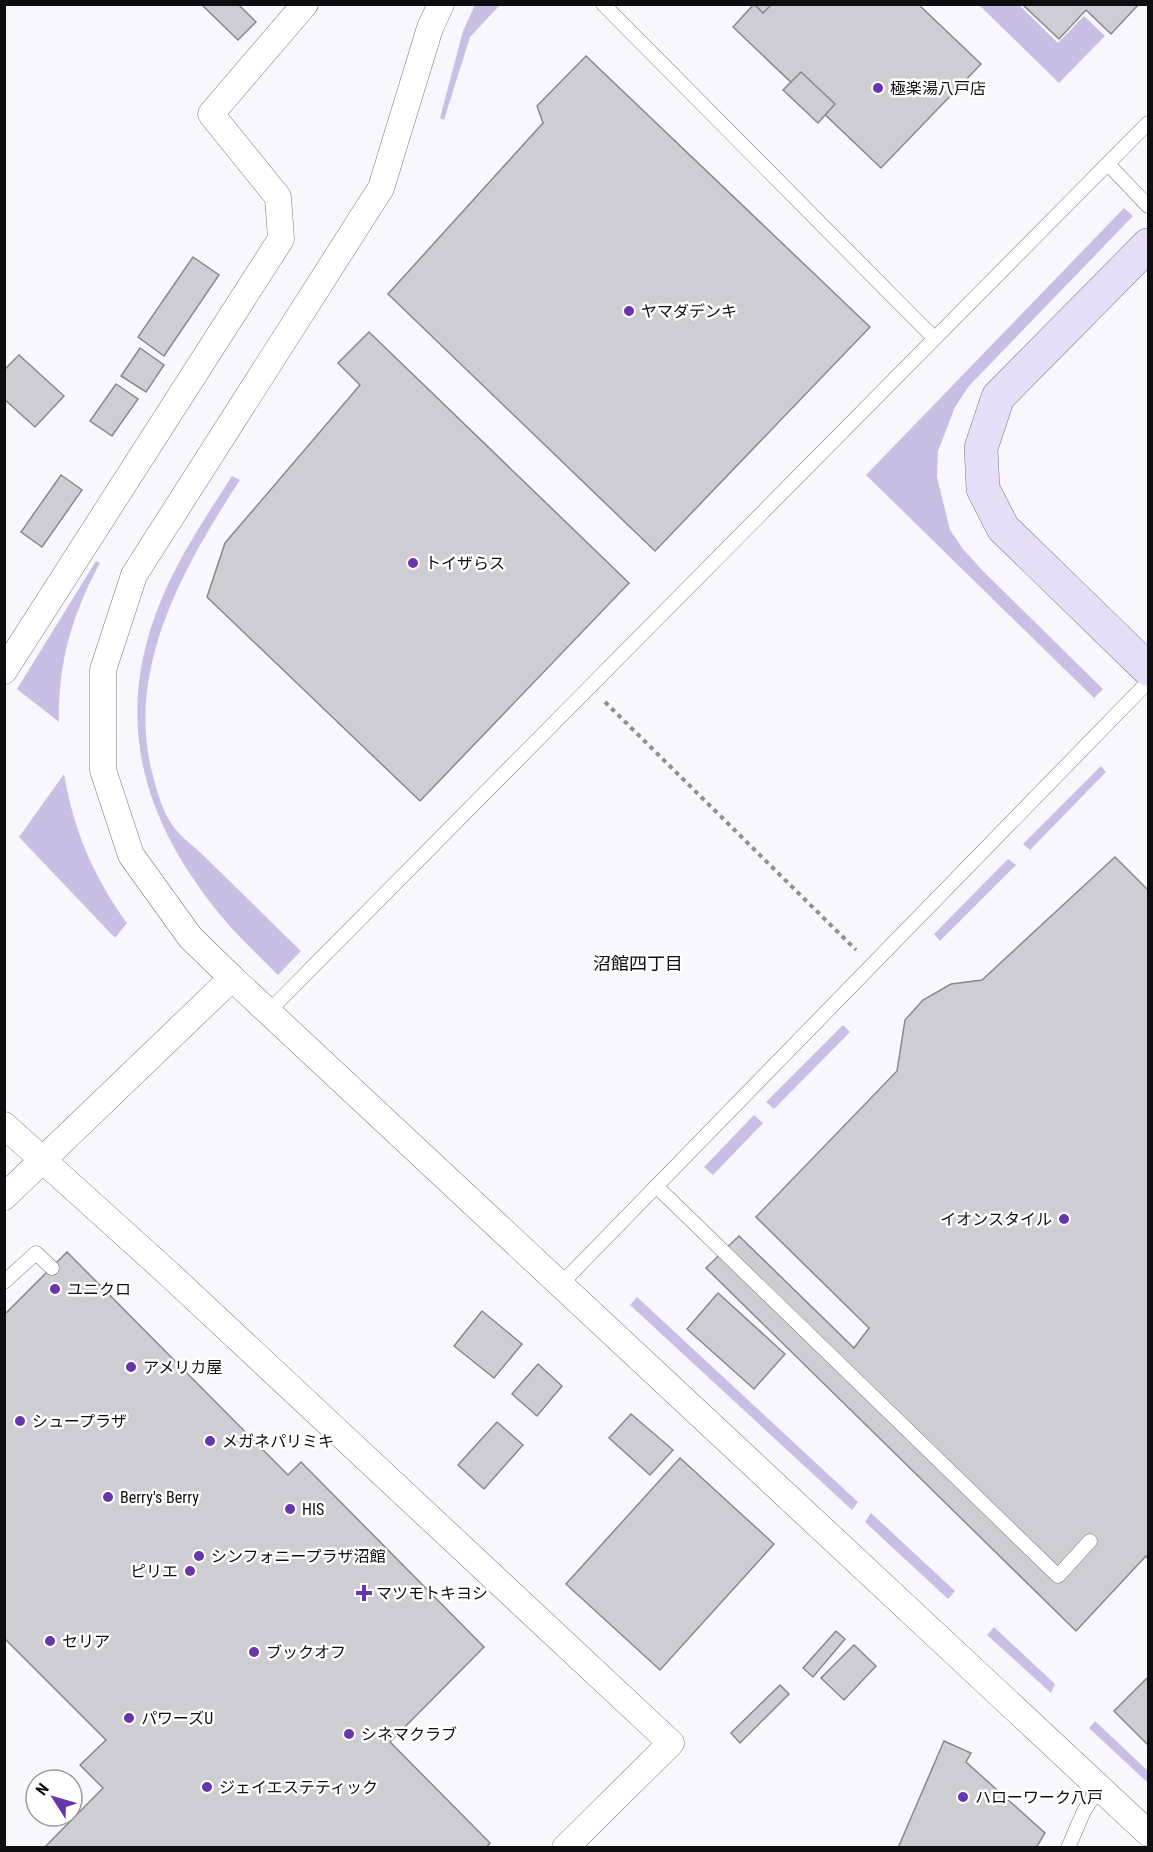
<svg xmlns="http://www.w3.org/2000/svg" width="1153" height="1852" font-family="'Roboto Condensed','Noto Sans JP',sans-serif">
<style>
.green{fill:#c9bfe5}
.building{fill:#cfcdd4;stroke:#89888e;stroke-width:1.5}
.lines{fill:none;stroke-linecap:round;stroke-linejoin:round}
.lane-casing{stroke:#7b797f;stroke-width:15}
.street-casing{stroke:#7b797f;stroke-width:27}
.secondary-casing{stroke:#7b797f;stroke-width:34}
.path{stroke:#908e93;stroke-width:4;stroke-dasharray:4.5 4.5;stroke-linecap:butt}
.lane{stroke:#fff;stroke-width:14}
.street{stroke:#fff;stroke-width:26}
.secondary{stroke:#e6ddf7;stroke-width:33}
.poi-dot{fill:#6736ad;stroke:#fff;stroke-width:2}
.labels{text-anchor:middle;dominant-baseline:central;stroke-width:5;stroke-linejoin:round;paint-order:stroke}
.poi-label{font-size:16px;fill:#0e0d10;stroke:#fff;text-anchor:start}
.neighbourhood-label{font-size:18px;fill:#0e0d10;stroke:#fff}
</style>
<rect width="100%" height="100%" fill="#f9f7fe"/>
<g class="green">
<path d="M475 5H500L470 37 444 120 440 118 463 31Z"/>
<path d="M979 5H1019L1058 43 1084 16 1105 36 1059 83Z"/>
<path d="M1124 208 1133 216 969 386 955 407 938 451 937 477 950 530 963 549 983 571 1103 689 1094 698 866 475Z"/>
<path d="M232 476 240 480C184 566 124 670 153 776 157 791 162 810 171 823 179 836 195 847 206 858 238 889 269 920 301 951L278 975C261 958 243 941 227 923 144 825 110 721 162 598 180 555 207 515 232 476Z"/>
<path d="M96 561 100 563C72 615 58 662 59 722L17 689Z"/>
<path d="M1101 766 1106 772 1030 850 1023 844Z"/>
<path d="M64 774C74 831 93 876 127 923L115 938 19 837Z"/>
<path d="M1008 859 1016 865 940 941 934 934Z"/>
<path d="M843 1025 850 1032 774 1109 766 1102Z"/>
<path d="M754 1115 763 1123 713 1175 704 1167Z"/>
<path d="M637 1297 858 1502 852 1510 630 1305Z"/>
<path d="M871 1513 955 1591 948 1599 865 1522Z"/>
<path d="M994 1627 1055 1684 1051 1693 987 1635Z"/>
<path d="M1095 1721 1148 1771V1783L1089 1728Z"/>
</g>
<g class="building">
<path d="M201 4H238L256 22 238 40Z"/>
<path d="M754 4H918L981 64 881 168 733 27Z"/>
<path d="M754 4H772L763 13Z"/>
<path d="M1022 4H1139L1111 34 1086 10 1059 39Z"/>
<path d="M586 56 870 327 655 551 388 294 543 123 537 106Z"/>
<path d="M801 72 835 104 818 123 783 90Z"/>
<path d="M193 257 219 275 164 356 138 337Z"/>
<path d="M369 332 629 583 420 801 207 597 225 543 360 385 338 363Z"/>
<path d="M140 348 164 365 146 392 121 376Z"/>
<path d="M19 355 64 396 35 427 4 399V370Z"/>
<path d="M116 384 138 399 112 436 90 421Z"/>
<path d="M61 475 82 490 42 547 21 532Z"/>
<path d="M1115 857 1148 890V1559L1146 1556 1076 1631 706 1268 739 1236 854 1348 869 1328 756 1217 897 1071 905 1020 923 1000 951 984 982 980Z"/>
<path d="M67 1252 288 1475 301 1462 484 1647 390 1742 490 1843 486 1848H44L103 1788 80 1765 106 1740 4 1638V1315Z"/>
<path d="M718 1293 785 1354 754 1389 687 1329Z"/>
<path d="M482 1311 522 1344 494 1378 454 1346Z"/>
<path d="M538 1364 562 1386 537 1416 512 1394Z"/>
<path d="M631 1414 673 1450 650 1475 609 1438Z"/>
<path d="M497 1422 523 1445 484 1489 458 1465Z"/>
<path d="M680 1458 774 1544 660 1670 566 1584Z"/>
<path d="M836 1631 845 1639 813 1677 803 1668Z"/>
<path d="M854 1645 876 1666 844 1700 821 1678Z"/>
<path d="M1148 1677V1745L1114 1711Z"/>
<path d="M780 1685 789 1694 740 1743 731 1733Z"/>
<path d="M944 1741 971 1753 966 1762 1045 1833 1036 1848H898Z"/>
</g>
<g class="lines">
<defs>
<g id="lane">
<path d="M603 4 934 338"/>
<path d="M1108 164 1148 206"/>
<path d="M268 1012 1148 123"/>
<path d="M656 1186 1058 1576 1090 1541"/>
<path d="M4 1282 36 1253 52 1268"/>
<path d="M559 1286 1148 682"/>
<path d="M1068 1848 1084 1811 1099 1788"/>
</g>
<g id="street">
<path d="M441 4 430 28 381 188 134 575 103 670V770L131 855 190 937 232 978 1148 1833"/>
<path d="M4 671 281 239 278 197 211 114 305 4"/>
<path d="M4 1125 169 1274 671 1743 565 1848"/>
<path d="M4 1197 232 978"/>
</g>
<path id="secondary" d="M1148 245 998 397 981 448 983 489 1003 528 1148 669"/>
</defs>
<use href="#lane" class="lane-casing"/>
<use href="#street" class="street-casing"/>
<use href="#secondary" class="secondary-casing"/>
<path class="path" d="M605 702 856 950"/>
<use href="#lane" class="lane"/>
<use href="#street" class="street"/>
<use href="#secondary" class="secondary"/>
</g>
<g class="poi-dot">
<circle cx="878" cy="88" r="6"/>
<circle cx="629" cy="311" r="6"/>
<circle cx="413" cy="563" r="6"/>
<circle cx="1064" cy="1219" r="6"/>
<circle cx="55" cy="1289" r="6"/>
<circle cx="131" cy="1367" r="6"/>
<circle cx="20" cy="1421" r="6"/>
<circle cx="210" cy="1441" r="6"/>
<circle cx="108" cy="1497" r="6"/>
<circle cx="290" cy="1509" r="6"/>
<circle cx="199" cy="1556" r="6"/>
<circle cx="190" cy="1571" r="6"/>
<path d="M361 1584h6v6h6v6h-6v6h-6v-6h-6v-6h6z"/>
<circle cx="50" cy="1641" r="6"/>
<circle cx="254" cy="1652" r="6"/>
<circle cx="129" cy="1718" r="6"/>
<circle cx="349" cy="1734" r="6"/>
<circle cx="207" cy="1787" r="6"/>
<circle cx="963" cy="1797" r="6"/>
</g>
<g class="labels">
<g class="poi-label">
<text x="890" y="88">極楽湯八戸店</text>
<text x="641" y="311">ヤマダデンキ</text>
<text x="425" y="563">トイザらス</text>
<text x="1052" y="1219" text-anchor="end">イオンスタイル</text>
<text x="67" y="1289">ユニクロ</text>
<text x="143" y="1367">アメリカ屋</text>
<text x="32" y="1421">シュープラザ</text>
<text x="222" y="1441">メガネパリミキ</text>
<text x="120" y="1497">Berry's Berry</text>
<text x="302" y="1509">HIS</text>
<text x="211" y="1556">シンフォニープラザ沼館</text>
<text x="178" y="1571" text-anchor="end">ピリエ</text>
<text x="376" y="1593">マツモトキヨシ</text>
<text x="62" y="1641">セリア</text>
<text x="266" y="1652">ブックオフ</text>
<text x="141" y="1718">パワーズU</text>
<text x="361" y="1734">シネマクラブ</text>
<text x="219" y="1787">ジェイエステティック</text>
<text x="975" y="1797">ハローワーク八戸</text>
</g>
<g class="neighbourhood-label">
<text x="638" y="963">沼館四丁目</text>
</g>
</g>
<rect width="1153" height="1852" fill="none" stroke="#0e0d10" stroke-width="12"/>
<g transform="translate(54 1798) rotate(307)"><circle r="28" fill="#ffffff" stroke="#9f9e9f" stroke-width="1.5"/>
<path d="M0-4.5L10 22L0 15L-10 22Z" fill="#6736ad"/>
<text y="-9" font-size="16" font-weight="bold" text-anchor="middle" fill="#0e0d10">N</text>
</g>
</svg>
